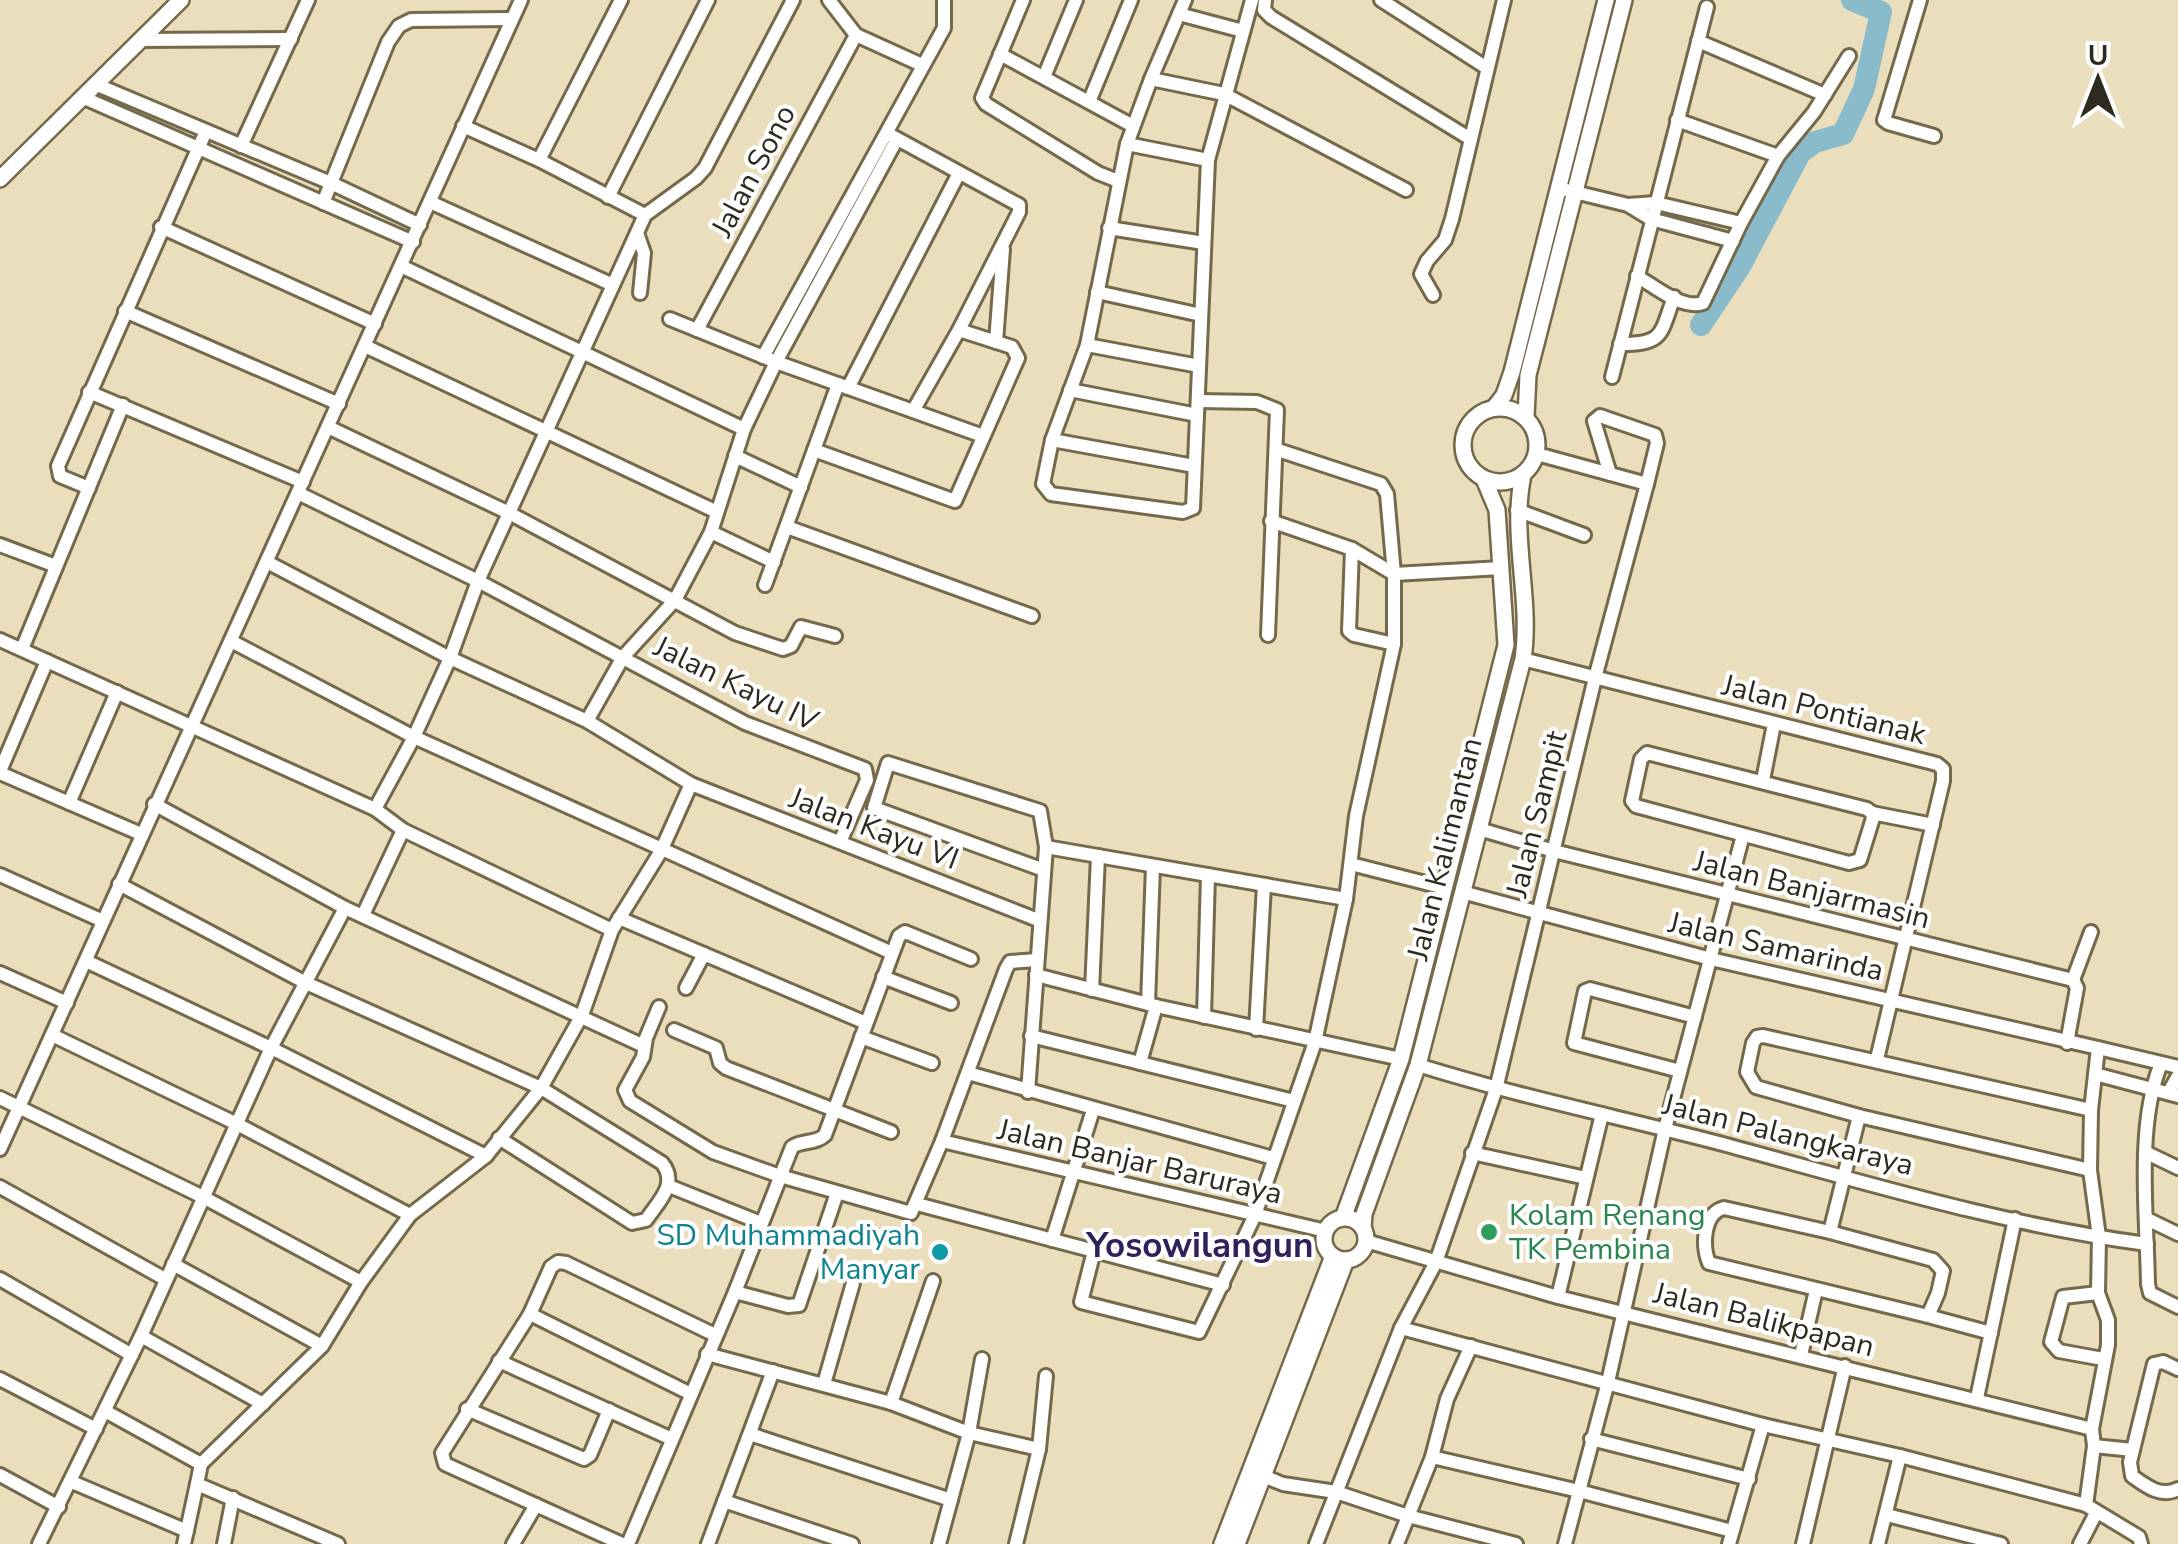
<svg xmlns="http://www.w3.org/2000/svg" width="2178" height="1544" font-family="'Nunito Sans',sans-serif">
<style>
.lines{fill:none;stroke-linecap:round;stroke-linejoin:round}
.river{stroke:#8abbca;stroke-width:22}
.minor-casing{stroke:#75694b;stroke-width:18}
.major-casing{stroke:#75694b;stroke-width:20}
.minor{stroke:#fff;stroke-width:12}
.major{stroke:#fff;stroke-width:15}
.leisure-dot{fill:#2e9e5b;stroke:#fff;stroke-width:4}
.culture-dot{fill:#0f9aa8;stroke:#fff;stroke-width:4}
.labels{text-anchor:middle;dominant-baseline:central;stroke-width:8;stroke-linejoin:round;paint-order:stroke}
.street-label{font-size:30px;fill:#2f2a1e;stroke:#fff}
.leisure-label{font-size:30px;fill:#27864d;stroke:#fff;text-anchor:start}
.culture-label{font-size:30px;fill:#0d838f;stroke:#fff;text-anchor:end}
.quarter-label{font-size:35px;font-weight:bold;fill:#31215b;stroke:#fff}
</style>
<rect width="100%" height="100%" fill="#ebdebd"/>
<g class="lines">
<path class="river" d="M1701 325 1739 268 1800 153 1815 142 1843 134 1864 89 1881 12 1852 0"/>
<defs>
<g id="minor">
<path d="M829 0 856 35 922 65"/>
<path d="M1023 0 982 98 986 104 1098 173 1118 181"/>
<path d="M1185 0 1151 79 1127 144 1087 345 1052 440 1043 484 1051 494 1183 512 1193 508 1208 160 1252 0"/>
<path d="M1265 0 1264 10 1271 17 1469 138"/>
<path d="M1381 0 1487 68"/>
<path d="M1920 0 1884 120 1888 123 1934 136"/>
<path d="M1179 14 1243 31"/>
<path d="M139 40 291 39"/>
<path d="M1698 41 1825 95"/>
<path d="M1000 54 1133 126"/>
<path d="M1044 77 1076 0"/>
<path d="M1151 79 1224 94 1406 190"/>
<path d="M95 84 333 184 420 225"/>
<path d="M82 97 413 242"/>
<path d="M1089 102 1131 0"/>
<path d="M1677 120 1778 156"/>
<path d="M463 126 539 160 645 215"/>
<path d="M892 136 1019 205V212L959 330 913 411"/>
<path d="M1127 144 1208 160"/>
<path d="M241 146 308 0"/>
<path d="M539 160 621 0"/>
<path d="M1558 188 1628 205 1651 219 1733 241"/>
<path d="M608 197 708 0"/>
<path d="M430 202 613 285"/>
<path d="M323 203 388 42 399 26 411 20 511 19"/>
<path d="M1628 205 1656 203 1741 223"/>
<path d="M161 227 375 324"/>
<path d="M1109 228 1204 243"/>
<path d="M637 233 644 253 640 293"/>
<path d="M401 266 744 429"/>
<path d="M1637 276C1655 287 1683 310 1703 303L1741 223 1778 156 1814 112 1849 56"/>
<path d="M1097 292 1201 315"/>
<path d="M1433 295 1421 274 1427 261 1445 240 1452 219 1504 0"/>
<path d="M125 311 339 404"/>
<path d="M670 319 776 362 983 436"/>
<path d="M697 330 856 35"/>
<path d="M996 342 1003 249"/>
<path d="M1620 344C1664 344 1660 335 1674 297"/>
<path d="M1087 345 1199 366"/>
<path d="M365 346 717 512"/>
<path d="M763 357 944 28V0"/>
<path d="M1612 377 1707 7"/>
<path d="M848 388 959 173"/>
<path d="M1070 390 1197 415"/>
<path d="M89 392 303 482"/>
<path d="M1198 401 1257 402 1277 410 1268 635"/>
<path d="M328 427 509 513 735 633 783 649 791 646 801 627 835 636"/>
<path d="M1052 440 1194 466"/>
<path d="M814 450 955 501 1018 358 1012 347 959 330"/>
<path d="M735 456 801 487"/>
<path d="M1610 474 1594 421 1600 416 1655 435 1657 443 1647 484"/>
<path d="M89 488 60 476 58 466 206 131"/>
<path d="M298 493 478 581 745 723 865 769 867 780 840 842"/>
<path d="M1517 510 1584 535"/>
<path d="M1271 521 1352 549 1394 574 1502 568"/>
<path d="M787 527 1032 616"/>
<path d="M711 532 774 562"/>
<path d="M0 545 56 566"/>
<path d="M1352 549 1349 631 1354 635 1394 644"/>
<path d="M267 562 450 658 587 721 691 784 1038 920"/>
<path d="M765 585 838 384"/>
<path d="M0 640 375 809 403 830 612 930"/>
<path d="M231 641 414 737 892 953"/>
<path d="M22 649 123 405"/>
<path d="M1523 659 1937 764 1943 769V781L1877 1059"/>
<path d="M587 721 623 657 675 600 711 532 744 429 776 362 897 139"/>
<path d="M1647 753 1867 809 1872 813 1873 818 1860 860 1849 863 1636 806 1632 801 1641 759Z"/>
<path d="M0 771 47 661"/>
<path d="M0 773 141 834"/>
<path d="M1763 780 1774 724"/>
<path d="M69 803 117 692"/>
<path d="M154 804 345 908 644 1046"/>
<path d="M375 809 414 737 450 658 478 581 645 215 696 178 705 168 793 0"/>
<path d="M1872 813 1933 825"/>
<path d="M1479 829 1554 851 2073 980 2077 988 2067 1043"/>
<path d="M1046 847 1346 899"/>
<path d="M1351 864 1445 888"/>
<path d="M0 875 103 921"/>
<path d="M119 884 306 983 541 1088 662 1163C679 1184 658 1202 646 1220L632 1223 499 1138"/>
<path d="M1462 892 1711 959 2098 1048 2091 1110 2090 1170 2099 1237 2098 1293 2108 1320V1345L2092 1429 2094 1446 2086 1505"/>
<path d="M363 915 403 830"/>
<path d="M619 918 866 1023"/>
<path d="M86 961 271 1048 486 1156"/>
<path d="M0 973 67 1003"/>
<path d="M1036 975 1156 1006 1401 1059"/>
<path d="M883 977 951 1003"/>
<path d="M2073 980 2091 932"/>
<path d="M686 988 704 954"/>
<path d="M1092 990 1098 856"/>
<path d="M1148 1004 1153 866"/>
<path d="M659 1007 646 1038 643 1057 625 1090 630 1101 713 1152 780 1176 911 1213 942 1141 1006 969 1010 962 1037 960"/>
<path d="M1204 1017 1208 875"/>
<path d="M1256 1029 1264 885"/>
<path d="M674 1030 716 1048 720 1063 726 1068 891 1132"/>
<path d="M52 1035 237 1124 410 1215"/>
<path d="M1031 1036 1294 1101"/>
<path d="M861 1037 932 1063"/>
<path d="M2098 1048 2178 1067"/>
<path d="M1140 1063 1156 1006"/>
<path d="M1418 1065C1517 1096 1619 1117 1719 1143 1860 1181 2003 1225 2147 1244"/>
<path d="M2160 1066C2136 1128 2147 1217 2148 1284L2150 1293 2178 1307"/>
<path d="M1680 1071 1574 1043 1585 991 1590 989 1695 1017"/>
<path d="M968 1073 1273 1158"/>
<path d="M2095 1074 2178 1096"/>
<path d="M1028 1092 1046 847 1040 811 888 763 874 808 1044 870"/>
<path d="M2169 1092 2178 1076"/>
<path d="M0 1098 203 1197 361 1282"/>
<path d="M942 1141 1326 1231"/>
<path d="M0 1149 521 0"/>
<path d="M1472 1153 1586 1178"/>
<path d="M2147 1153 2178 1168"/>
<path d="M2090 1170 1859 1116 1756 1087 1747 1072 1753 1043 1757 1037 1763 1036 2091 1110"/>
<path d="M669 1186 761 1223"/>
<path d="M0 1187 165 1279"/>
<path d="M917 1204 1223 1285"/>
<path d="M1724 1208 1830 1232 1933 1260 1943 1271 1938 1293 1928 1316 1709 1263C1702 1246 1703 1213 1724 1208Z"/>
<path d="M2147 1219 2178 1234"/>
<path d="M1830 1232 1859 1116"/>
<path d="M1052 1240 1093 1110"/>
<path d="M1366 1241 1558 1297 2092 1429"/>
<path d="M1094 1251 1081 1302 1199 1332 1255 1215 1315 1042 1346 899 1356 816 1394 644V574L1387 494 1381 484 1278 450"/>
<path d="M173 1264 322 1346"/>
<path d="M0 1279 132 1355"/>
<path d="M735 1292 788 1306 799 1305 837 1193"/>
<path d="M2098 1293 2063 1297 2051 1342 2059 1351 2103 1359"/>
<path d="M1558 1297 1602 1114"/>
<path d="M530 1314 691 1394"/>
<path d="M1928 1316 1991 1333"/>
<path d="M1401 1328 1763 1425 1900 1456 2086 1505 2139 1537 2141 1544"/>
<path d="M141 1336 263 1404"/>
<path d="M707 1354 891 1403 969 1433 1039 1449"/>
<path d="M1801 1355 1816 1290"/>
<path d="M499 1361 672 1439"/>
<path d="M2178 1369 2163 1362 2154 1364 2130 1462 2132 1476C2146 1486 2161 1498 2178 1489"/>
<path d="M0 1379 96 1429"/>
<path d="M824 1384 853 1283"/>
<path d="M1977 1398 2015 1219"/>
<path d="M891 1403 933 1281"/>
<path d="M467 1409 584 1459 590 1455 609 1410"/>
<path d="M105 1411 201 1464 197 1484 338 1544"/>
<path d="M750 1434 951 1500"/>
<path d="M1591 1439 1749 1479"/>
<path d="M2094 1446 2133 1450"/>
<path d="M1432 1457 1579 1491 1732 1531"/>
<path d="M201 1464 322 1346 361 1282 410 1215 486 1156 541 1088 582 1015 612 930 661 851 691 784"/>
<path d="M1258 1474 1283 1484 1336 1492 1408 1516 1516 1544"/>
<path d="M0 1475 59 1507"/>
<path d="M72 1482 187 1531"/>
<path d="M724 1501 852 1544"/>
<path d="M1887 1515 2001 1544"/>
<path d="M39 1544 141 1336 271 1048 345 908"/>
<path d="M184 1544 197 1484"/>
<path d="M224 1544 233 1498"/>
<path d="M513 1544 536 1505"/>
<path d="M622 1544 445 1464 442 1453 530 1314 551 1267 558 1262 566 1263 715 1335"/>
<path d="M628 1544 735 1292 792 1147C802 1140 816 1144 825 1135L899 936 905 932 971 959"/>
<path d="M708 1544 773 1371"/>
<path d="M939 1544 969 1433 982 1359"/>
<path d="M1016 1544 1039 1449 1046 1376"/>
<path d="M1316 1544 1401 1328 1436 1262 1496 1089 1595 678 1647 484 1537 454"/>
<path d="M1397 1544 1432 1457 1447 1399 1471 1346"/>
<path d="M1565 1544 1608 1382 1665 1129 1743 835"/>
<path d="M1729 1544 1763 1425"/>
<path d="M1803 1544 1845 1366"/>
<path d="M1878 1544 1900 1456"/>
<path d="M2080 1544 2096 1513"/>
</g>
<g id="major">
<path d="M0 179 181 0"/>
<circle cx="1500" cy="445" r="37"/>
<path d="M1494 408 1504 395 1512 372 1606 0"/>
<path d="M1526 417 1528 375 1624 0"/>
<path d="M1343 1218 1401 1059 1506 645 1497 510 1484 479"/>
<circle cx="1345" cy="1239" r="21"/>
<path d="M1363 1228 1364 1214 1418 1065 1523 659C1532 598 1510 536 1523 475"/>
<path d="M1222 1544 1333 1256"/>
<path d="M1237 1544 1346 1260"/>
</g>
</defs>
<use href="#minor" class="minor-casing"/>
<use href="#major" class="major-casing"/>
<use href="#minor" class="minor"/>
<use href="#major" class="major"/>
</g>
<circle class="leisure-dot" cx="1489" cy="1232" r="10"/>
<circle class="culture-dot" cx="940" cy="1252" r="10"/>
<g class="labels">
<g class="street-label">
<text transform="translate(754 171) rotate(-62)">Jalan Sono</text>
<text transform="translate(736 684) rotate(26)">Jalan Kayu IV</text>
<text transform="translate(1824 710) rotate(14)">Jalan Pontianak</text>
<text transform="translate(1537 814) rotate(-76)">Jalan Sampit</text>
<text transform="translate(874 829) rotate(21)">Jalan Kayu VI</text>
<text transform="translate(1445 849) rotate(-76)">Jalan Kalimantan</text>
<text transform="translate(1812 890) rotate(14)">Jalan Banjarmasin</text>
<text transform="translate(1776 947) rotate(13)">Jalan Samarinda</text>
<text transform="translate(1788 1135) rotate(14)">Jalan Palangkaraya</text>
<text transform="translate(1140 1162) rotate(13)">Jalan Banjar Baruraya</text>
<text transform="translate(1764 1320) rotate(14)">Jalan Balikpapan</text>
</g>
<g class="leisure-label">
<text x="1509" y="1215">Kolam Renang<tspan x="1509" dy="34">TK Pembina</tspan></text>
</g>
<g class="culture-label">
<text x="920" y="1235">SD Muhammadiyah<tspan x="920" dy="34">Manyar</tspan></text>
</g>
<g class="quarter-label">
<text x="1200" y="1245">Yosowilangun</text>
</g>
</g>
<g transform="translate(2098 80)" stroke="#ffffff" stroke-width="8" paint-order="stroke">
<path d="M0-8L18 38L0 25L-18 38Z" fill="#2f2a1e"/>
<text y="-15" font-size="28" font-weight="bold" text-anchor="middle" fill="#2f2a1e">U</text>
</g>
</svg>
